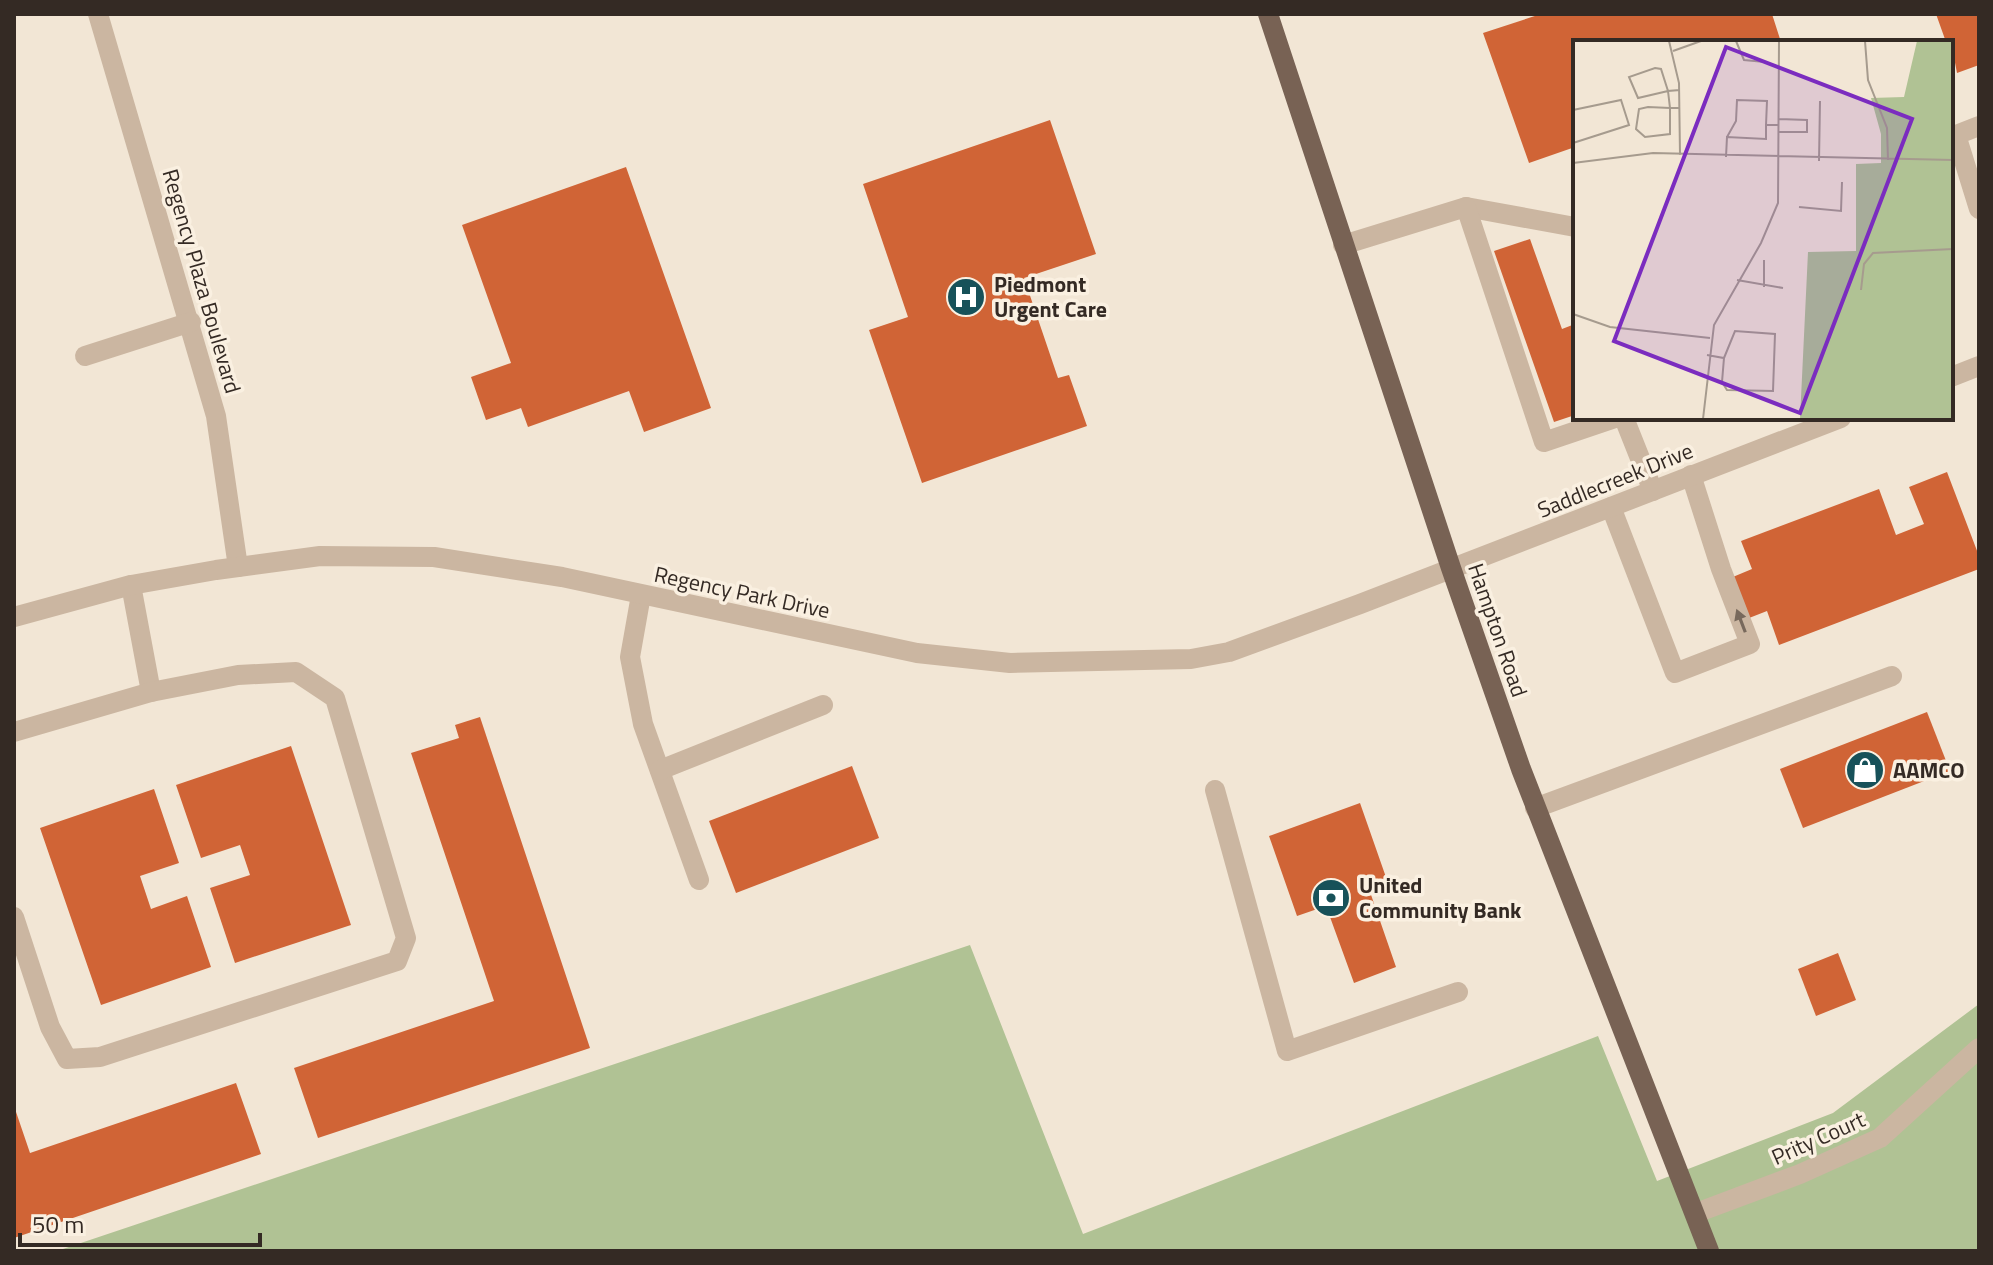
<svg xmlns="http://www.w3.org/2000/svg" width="1993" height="1265" font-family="'Titillium Web',sans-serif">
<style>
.green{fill:#b0c294}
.building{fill:#d06436}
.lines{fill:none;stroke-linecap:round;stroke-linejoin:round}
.minor{stroke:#cbb6a1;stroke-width:20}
.major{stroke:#786254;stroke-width:20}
.oneway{fill:#78695c}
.labels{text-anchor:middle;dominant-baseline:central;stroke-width:7;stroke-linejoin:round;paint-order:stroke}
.street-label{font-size:22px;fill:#342a24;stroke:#faf0e1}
.poi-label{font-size:22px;font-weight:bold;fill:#342a24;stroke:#faf0e1;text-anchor:start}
.inset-road{fill:none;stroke:#a69b8e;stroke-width:2}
.view{fill:#7b2cbf;fill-opacity:0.15;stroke:#7b2cbf;stroke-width:4}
.inset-edge{fill:none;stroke:#342a24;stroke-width:4}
</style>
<rect width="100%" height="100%" fill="#f2e6d5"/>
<path class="green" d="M970 945 1083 1234 1598 1036 1657 1181 1833 1113 1979 1004V1251H57Z"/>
<g class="building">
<path d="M1541 14H1772L1781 42H1575V147L1529 163 1483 33Z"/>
<path d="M1936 14H1979V65L1957 73 1951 42H1946Z"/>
<path d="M1050 120 1096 254 1024 278 1058 378 1069 375 1087 426 922 483 869 330 908 317 863 184Z"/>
<path d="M626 167 711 408 644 432 629 391 528 427 521 408 486 420 471 377 511 363 462 225Z"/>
<path d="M1530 239 1562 329 1575 324V415L1554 422 1494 251Z"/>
<path d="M1947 472 1979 556V569L1779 645 1767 611 1744 620 1728 579 1752 569 1741 541 1879 489 1896 535 1924 524 1909 487Z"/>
<path d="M1927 712 1950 771 1803 828 1780 769Z"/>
<path d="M480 717 590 1048 318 1138 294 1068 494 1001 411 753 459 738 455 725Z"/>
<path d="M291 746 351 925 235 963 210 888 250 875 240 845 201 858 176 785Z"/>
<path d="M852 766 879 838 736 893 709 821Z"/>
<path d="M154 789 179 863 140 876 151 909 187 896 211 967 101 1005 40 828Z"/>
<path d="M1360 803 1388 883 1369 889 1396 967 1354 983 1326 906 1297 916 1269 836Z"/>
<path d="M1838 953 1856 1000 1816 1016 1798 969Z"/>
<path d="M236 1083 261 1154 14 1238V1106L30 1153Z"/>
</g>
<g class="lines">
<g class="minor">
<path d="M98 14 216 416 238 567"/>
<path d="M1979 126 1956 135 1979 209"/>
<path d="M1466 207 1575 227"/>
<path d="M1343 245 1466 207 1544 442 1615 418"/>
<path d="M85 356 191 322"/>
<path d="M1951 377 1979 366"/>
<path d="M1624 418 1653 491"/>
<path d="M1611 507 1675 673 1750 644 1721 569 1691 475"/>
<path d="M131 585 151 692"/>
<path d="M641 595 630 657 643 724 699 880"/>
<path d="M14 617 131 585 216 570 320 556 434 557 562 577 917 653 1010 663 1191 659 1229 652 1360 604 1841 418"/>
<path d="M14 732 151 692 238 675 296 672 335 698 406 938 397 961 100 1057 67 1059 50 1027 14 917"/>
<path d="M660 770 823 705"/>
<path d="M1215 790 1287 1051 1458 992"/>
<path d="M1535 808 1892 676"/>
<path d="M1696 1213 1800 1174 1880 1138 1979 1048"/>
</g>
<path class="major" d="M1268 14 1451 568 1521 769 1709 1251"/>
</g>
<defs><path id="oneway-solid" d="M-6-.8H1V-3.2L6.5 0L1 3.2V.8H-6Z" transform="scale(2)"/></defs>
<use class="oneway" href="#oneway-solid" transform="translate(1741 621) rotate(-111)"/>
<defs>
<symbol id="hospital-disc" viewBox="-11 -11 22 22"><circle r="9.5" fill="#175159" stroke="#faf0e1"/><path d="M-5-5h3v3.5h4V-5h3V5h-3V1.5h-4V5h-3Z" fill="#fff"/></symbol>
<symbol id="shop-disc" viewBox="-11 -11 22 22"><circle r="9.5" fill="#175159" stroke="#faf0e1"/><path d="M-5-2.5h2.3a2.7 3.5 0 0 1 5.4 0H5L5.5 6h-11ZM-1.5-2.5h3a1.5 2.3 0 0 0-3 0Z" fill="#fff"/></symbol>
<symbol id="bank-disc" viewBox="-11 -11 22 22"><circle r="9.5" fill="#175159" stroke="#faf0e1"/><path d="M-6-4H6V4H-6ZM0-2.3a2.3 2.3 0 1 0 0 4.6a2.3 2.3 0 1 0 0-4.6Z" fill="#fff"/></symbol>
</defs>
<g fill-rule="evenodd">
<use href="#hospital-disc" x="944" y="275" width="44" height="44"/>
<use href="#shop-disc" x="1843" y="748" width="44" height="44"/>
<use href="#bank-disc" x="1309" y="876" width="44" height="44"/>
</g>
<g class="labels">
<g class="street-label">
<text transform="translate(202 281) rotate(74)">Regency Plaza Boulevard</text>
<text transform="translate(1615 480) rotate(-22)">Saddlecreek Drive</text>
<text transform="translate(742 592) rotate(12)">Regency Park Drive</text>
<text transform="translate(1498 630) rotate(71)">Hampton Road</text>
<text transform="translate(1818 1138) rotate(-24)">Prity Court</text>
</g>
<g class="poi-label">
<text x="994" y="284">Piedmont<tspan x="994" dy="25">Urgent Care</tspan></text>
<text x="1893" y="770">AAMCO</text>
<text x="1359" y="885">United<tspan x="1359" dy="25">Community Bank</tspan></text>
</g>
</g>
<g transform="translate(1573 40)">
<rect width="380" height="380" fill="#f2e6d5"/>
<path d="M344 1H380V379H227L235 212 283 211V124L308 123V94L298 58 331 57Z" fill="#b0c294"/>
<path class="inset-road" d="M96 1 106 43 107 115M163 1 171 20 192 22M292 1 295 40 314 88 315 120M100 11 128 1M82 28 88 29 95 51 65 58 56 37ZM107 50 95 51 97 68V94L72 97 63 89 66 69 75 67 97 68H107M0 70 48 60 56 85 0 103M206 79 234 80V92H206M154 97 163 81 164 60 194 61 193 85M153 117 154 97 193 99V85H206M246 121 247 61M0 123 80 113 380 120M226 167 268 171 269 142M191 220V247M164 240 210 248M288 250 291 224 300 213 380 209M0 274 37 287 137 298M134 315 151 318 162 291 202 294 200 351 154 350 149 342 151 318M130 379 141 285 188 203 205 163 206 1"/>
<path class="view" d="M153 7 339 79 227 373 41 301Z"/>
<rect width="380" height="380" class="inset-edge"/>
</g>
<rect width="1993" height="1265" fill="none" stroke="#342a24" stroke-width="32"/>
<path d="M20 1233v12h240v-12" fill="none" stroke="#342a24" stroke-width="4"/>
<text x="32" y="1233" font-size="24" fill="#342a24" stroke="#faf0e1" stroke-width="6" paint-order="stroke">50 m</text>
</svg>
